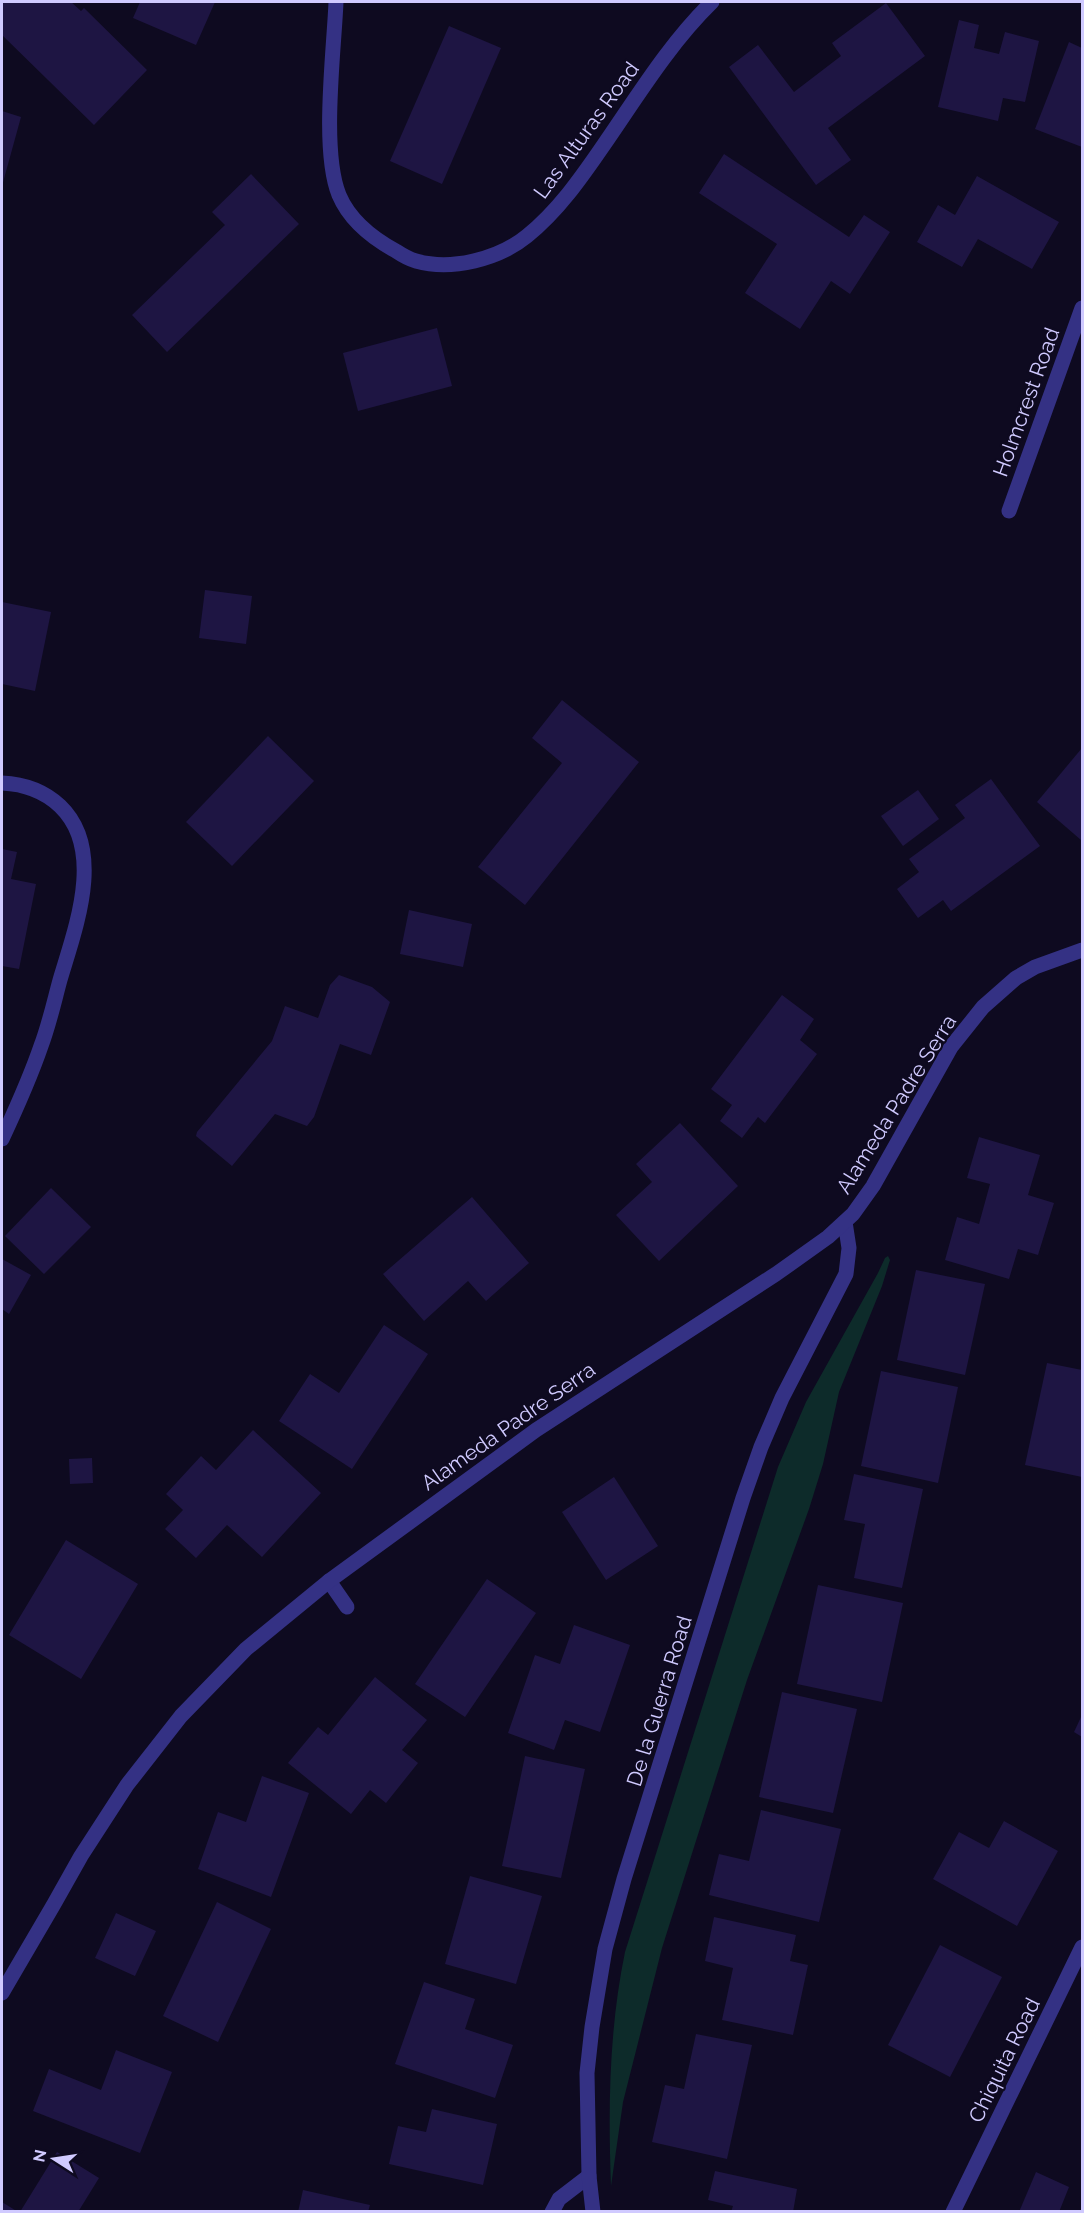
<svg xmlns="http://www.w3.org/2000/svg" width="1084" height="2213" font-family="Raleway,sans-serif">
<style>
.grass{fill:#0d2b2a}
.building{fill:#1e1543}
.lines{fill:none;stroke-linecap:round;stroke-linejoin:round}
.service{stroke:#343184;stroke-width:15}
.minor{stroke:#343184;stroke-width:15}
.tertiary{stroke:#343184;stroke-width:15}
.labels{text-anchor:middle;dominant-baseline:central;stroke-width:4.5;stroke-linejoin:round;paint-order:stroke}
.street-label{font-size:21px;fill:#d0caff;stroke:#0e0a20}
</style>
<rect width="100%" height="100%" fill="#0e0a20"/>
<path class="grass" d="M888 1256 890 1260 882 1286 839 1392 823 1464 809 1509 747 1680 662 1948 623 2102 611 2186C608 2107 609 2030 625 1952L778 1467 806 1402 878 1273 885 1258Z"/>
<g class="building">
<path d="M2 2H71L81 11 84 8 147 70 94 125 2 35Z"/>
<path d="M140 2H215L196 45 133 18Z"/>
<path d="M886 3 925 56 828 128 851 160 816 185 729 67 758 45 794 92 841 56 832 43Z"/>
<path d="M959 20 979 25 974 48 999 54 1005 32 1039 41 1025 102 1003 98 998 121 938 107Z"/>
<path d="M449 26 501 48 442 184 390 161Z"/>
<path d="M1069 42 1082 48V147L1035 129Z"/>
<path d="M2 111 21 117 2 186Z"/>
<path d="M724 154 849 237 864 215 890 232 850 294 831 281 800 329 745 293 777 244 699 193Z"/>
<path d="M251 174 299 224 167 352 132 315 225 225 212 212Z"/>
<path d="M977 176 1059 222 1032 269 978 239 962 267 917 242 938 205 955 215Z"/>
<path d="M437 328 452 386 358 411 343 353Z"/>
<path d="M205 590 252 596 246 644 199 638Z"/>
<path d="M2 602 51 612 35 691 2 684Z"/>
<path d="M562 700 639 762 525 905 478 867 562 763 532 738Z"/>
<path d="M268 736 314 781 232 866 186 822Z"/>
<path d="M1082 748V838L1081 840 1037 802Z"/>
<path d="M991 779 1040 846 951 911 943 900 918 918 897 889 919 872 909 859 965 818 955 805Z"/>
<path d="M918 790 939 819 903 846 881 816Z"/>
<path d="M2 849 17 852 11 879 36 884 19 969 2 966Z"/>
<path d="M409 910 472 924 463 967 400 954Z"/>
<path d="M339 975 372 987 390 1002 371 1055 340 1044 314 1117 307 1126 275 1114 232 1166 196 1136 197 1132 272 1041 285 1006 318 1018 330 985Z"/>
<path d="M782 995 814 1019 800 1040 817 1054 765 1123 758 1117 742 1138 720 1121 732 1105 711 1089Z"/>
<path d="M680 1123 738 1186 659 1261 616 1215 652 1182 636 1164Z"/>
<path d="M979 1137 1040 1155 1028 1195 1054 1203 1038 1255 1018 1249 1009 1279 945 1260 957 1217 979 1224 990 1184 967 1178Z"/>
<path d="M51 1188 91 1227 44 1274 5 1236Z"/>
<path d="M472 1197 529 1263 486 1301 468 1281 424 1321 383 1274Z"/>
<path d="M2 1259 31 1275 9 1314 2 1309Z"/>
<path d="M916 1270 985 1284 965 1375 897 1360Z"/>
<path d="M384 1325 428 1354 352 1469 279 1421 310 1374 339 1393Z"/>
<path d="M1047 1363 1082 1370V1477L1025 1465Z"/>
<path d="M881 1371 958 1387 938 1483 861 1466Z"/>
<path d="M253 1430 321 1493 262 1557 227 1525 196 1558 165 1529 183 1510 166 1494 201 1456 216 1470Z"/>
<path d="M92 1458 93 1483 70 1484 69 1459Z"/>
<path d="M854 1474 923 1489 902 1588 854 1578 865 1524 844 1520Z"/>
<path d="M614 1477 658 1546 606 1580 562 1512Z"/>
<path d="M66 1540 138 1584 81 1679 9 1635Z"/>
<path d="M487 1579 536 1613 465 1717 415 1684Z"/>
<path d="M818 1585 903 1603 882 1702 797 1684Z"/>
<path d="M574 1625 630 1645 600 1732 565 1720 554 1750 508 1733 535 1655 560 1664Z"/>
<path d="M375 1677 427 1720 402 1750 418 1763 386 1803 370 1790 351 1814 288 1763 318 1727 328 1735Z"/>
<path d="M782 1692 857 1709 833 1813 759 1797Z"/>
<path d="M1082 1715V1737L1074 1732Z"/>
<path d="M525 1756 585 1769 561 1878 502 1866Z"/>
<path d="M262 1776 309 1793 271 1897 198 1869 218 1812 246 1822Z"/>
<path d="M761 1810 841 1829 819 1922 709 1895 719 1854 749 1861Z"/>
<path d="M1004 1821 1058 1851 1017 1926 933 1879 959 1832 989 1848Z"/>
<path d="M470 1876 542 1896 516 1984 445 1964Z"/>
<path d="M217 1902 271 1929 218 2042 163 2016Z"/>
<path d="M116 1913 156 1931 135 1976 95 1958Z"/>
<path d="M714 1917 796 1935 790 1961 808 1965 793 2035 722 2020 733 1968 705 1961Z"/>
<path d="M940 1945 1002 1977 950 2077 888 2045Z"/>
<path d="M424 1982 475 1999 465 2029 513 2045 495 2098 395 2064Z"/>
<path d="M696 2034 752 2045 727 2159 652 2142 665 2085 684 2089Z"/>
<path d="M116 2050 172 2072 140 2153 33 2111 49 2069 101 2090Z"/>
<path d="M432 2109 497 2124 483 2185 389 2164 398 2126 426 2132Z"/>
<path d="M57 2152 99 2178 78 2212H20Z"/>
<path d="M715 2171 797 2189 793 2212H731L733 2206 708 2200Z"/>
<path d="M1036 2172 1069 2187 1059 2212H1019Z"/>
<path d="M303 2190 370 2205 368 2212H298Z"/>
<path d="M2 2202 18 2212H2Z"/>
</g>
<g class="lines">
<path class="service" d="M329 1581 347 1607"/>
<g class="minor">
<path d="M336 2C334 51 321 151 339 195 350 221 372 238 396 251 402 255 409 259 416 261 452 271 499 259 527 236 558 211 581 178 603 146 637 97 669 44 712 2"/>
<path d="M1009 511 1082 308"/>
<path d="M2 783C24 784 43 790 60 806 106 850 75 929 60 980 54 1002 49 1025 41 1046 30 1078 16 1109 2 1139"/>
<path d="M552 2212 559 2199 589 2176"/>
<path d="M593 2212 589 2176 587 2073 592 2027 605 1949 624 1879 743 1498 761 1447 782 1398 846 1274 849 1248 845 1222"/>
<path d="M953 2212 1082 1947"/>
</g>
<path class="tertiary" d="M2 1993 54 1904 81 1856 127 1785 181 1716 246 1649 329 1581 536 1430 776 1274 828 1237 853 1214 873 1186 951 1047 983 1007 1016 978 1035 967 1082 950"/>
</g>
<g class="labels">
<g class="street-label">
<text transform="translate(586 130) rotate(-54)">Las Alturas Road</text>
<text transform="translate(1026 402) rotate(-70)">Holmcrest Road</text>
<text transform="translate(896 1104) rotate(-58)">Alameda Padre Serra</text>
<text transform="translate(508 1426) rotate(-35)">Alameda Padre Serra</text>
<text transform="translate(659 1701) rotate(-73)">De la Guerra Road</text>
<text transform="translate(1004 2060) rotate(-64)">Chiquita Road</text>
</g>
</g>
<rect width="1084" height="2213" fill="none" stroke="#d0caff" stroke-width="6"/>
<g transform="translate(54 2159) rotate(282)" stroke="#0e0a20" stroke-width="4.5" paint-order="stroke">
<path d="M0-4.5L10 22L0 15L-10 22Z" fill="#d0caff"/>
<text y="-9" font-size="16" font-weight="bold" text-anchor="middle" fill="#d0caff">N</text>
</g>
</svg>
